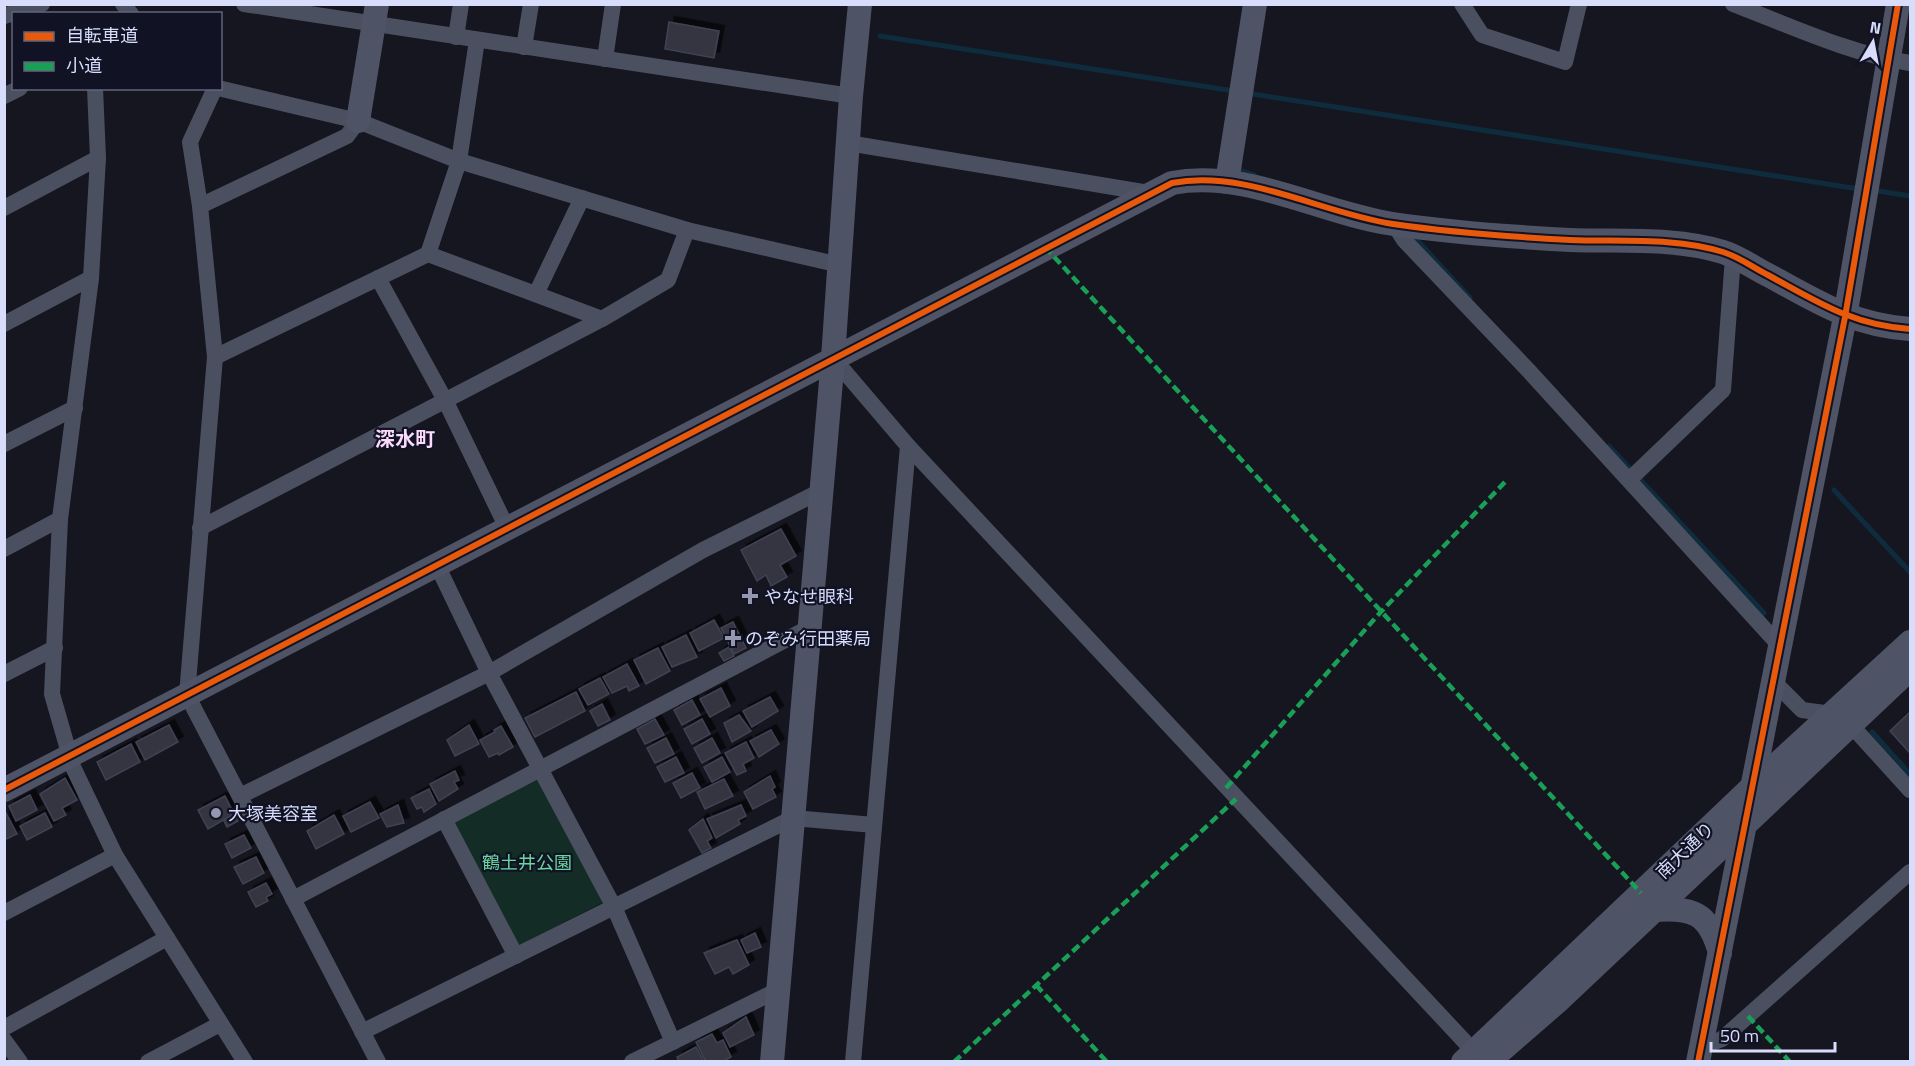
<svg xmlns="http://www.w3.org/2000/svg" width="1915" height="1066" font-family="'Titillium Web','Noto Sans JP',sans-serif">
<style>
.green{fill:#142c26}
.lines{fill:none;stroke-linecap:round;stroke-linejoin:round}
.stream{stroke:#0f2c3e;stroke-width:5}
.building{fill:#343542;stroke:#414253;stroke-width:1.5;filter:url(#shadow)}
.street{stroke:#4b5061;stroke-width:16}
.secondary{stroke:#4e5366;stroke-width:24}
.quiet{stroke:#1a9f57;stroke-width:4.5;stroke-dasharray:9 4.5;stroke-linecap:butt}
.cycleway-casing{stroke:#111325;stroke-width:10}
.cycleway{stroke:#e8590c;stroke-width:6}
.poi-dot{fill:#9497af;stroke:#111325;stroke-width:2}
.labels{text-anchor:middle;dominant-baseline:central;stroke-width:4.5;stroke-linejoin:round;paint-order:stroke}
.poi-label{font-size:18px;fill:#d8ddfc;stroke:#111325;text-anchor:start}
.street-label{font-size:18px;fill:#d8ddfc;stroke:#111325}
.park-label{font-size:18px;fill:#69d89f;stroke:#111325}
.neighbourhood-label{font-size:20px;font-weight:bold;fill:#fcdaf9;stroke:#111325}
</style>
<defs>
<filter id="shadow"><feDropShadow dx="5.5" dy="-5.5" stdDeviation="0" flood-color="#0009"/></filter>
</defs>
<rect width="100%" height="100%" fill="#161620"/>
<path class="green" d="M539 777 604 902 516 947 451 822Z"/>
<g class="lines">
<g class="stream">
<path d="M880 36 1234 91"/>
<path d="M1246 93 1859 189"/>
<path d="M1239 166 1238 170 1254 175"/>
<path d="M1872 190 1910 196"/>
<path d="M1416 239 1470 298"/>
<path d="M1609 446 1764 613"/>
<path d="M1834 490 1910 572"/>
<path d="M1872 732 1910 774"/>
</g>
</g>
<g class="building">
<path d="M669 22 719 31 714 58 665 49Z"/>
<path d="M781 529 796 556 780 565 787 577 771 586 766 575 757 581 741 550Z"/>
<path d="M714 620 724 638 699 651 690 633Z"/>
<path d="M733 622 746 648 734 654 721 628Z"/>
<path d="M686 635 697 657 672 667 662 647Z"/>
<path d="M729 647 734 656 724 661 719 653Z"/>
<path d="M658 648 670 671 646 684 634 660Z"/>
<path d="M627 664 639 686 629 691 627 686 612 693 603 677Z"/>
<path d="M600 678 609 694 588 705 579 689Z"/>
<path d="M721 688 730 706 710 717 700 699Z"/>
<path d="M576 692 585 711 535 737 525 718Z"/>
<path d="M770 697 778 711 752 727 743 711Z"/>
<path d="M692 700 700 715 682 725 674 710Z"/>
<path d="M602 704 610 720 598 726 590 711Z"/>
<path d="M1910 712V753L1890 731Z"/>
<path d="M739 715 751 731 732 742 724 723Z"/>
<path d="M655 719 664 735 645 744 637 729Z"/>
<path d="M702 719 710 734 692 744 684 729Z"/>
<path d="M169 725 178 742 145 760 136 742Z"/>
<path d="M469 725 479 744 455 756 447 740Z"/>
<path d="M501 726 513 747 499 755 498 753 489 757 480 740 495 732 494 730Z"/>
<path d="M771 730 779 744 759 757 750 741Z"/>
<path d="M666 738 674 754 655 763 647 748Z"/>
<path d="M712 738 720 753 702 763 694 748Z"/>
<path d="M746 742 754 758 743 764 746 771 737 775 725 753Z"/>
<path d="M131 744 140 762 106 780 97 762Z"/>
<path d="M676 757 684 773 665 782 657 767Z"/>
<path d="M722 757 730 772 712 782 704 767Z"/>
<path d="M455 771 459 780 454 782 458 789 439 801 430 784Z"/>
<path d="M692 773 700 788 681 798 673 783Z"/>
<path d="M770 776 775 787 772 789 776 797 753 809 744 792Z"/>
<path d="M65 778 77 800 62 808 66 815 54 821 40 794Z"/>
<path d="M724 779 733 796 705 809 697 792Z"/>
<path d="M429 789 436 804 424 812 422 807 417 809 411 798Z"/>
<path d="M30 795 37 810 16 821 9 806Z"/>
<path d="M225 796 234 814 208 829 198 810Z"/>
<path d="M370 802 379 818 351 832 343 816Z"/>
<path d="M398 805 404 823 387 827 380 814Z"/>
<path d="M741 805 746 816 738 820 740 824 716 838 707 819Z"/>
<path d="M6 813 17 834 4 840V814Z"/>
<path d="M45 813 52 827 27 840 20 826Z"/>
<path d="M234 814 238 821 227 827 224 821Z"/>
<path d="M334 815 344 834 316 849 307 831Z"/>
<path d="M703 819 712 838 707 841 711 848 702 853 689 830Z"/>
<path d="M244 835 251 848 232 858 225 844Z"/>
<path d="M256 857 264 873 243 884 234 867Z"/>
<path d="M266 883 272 894 266 897 268 901 256 907 248 892Z"/>
<path d="M755 933 761 947 747 953 741 940Z"/>
<path d="M737 940 749 965 733 974 729 967 715 974 704 953Z"/>
<path d="M746 1017 754 1035 730 1047 723 1033Z"/>
<path d="M712 1034 717 1043 723 1040 731 1057 722 1062H706L696 1042Z"/>
<path d="M696 1047 704 1062H679L677 1057Z"/>
</g>
<g class="lines">
<g class="street">
<path d="M123 4 131 14"/>
<path d="M244 4 851 96"/>
<path d="M1462 4 1482 35 1565 62 1579 4"/>
<path d="M1733 4C1791 26 1850 54 1910 63"/>
<path d="M4 16 42 4"/>
<path d="M456 37 461 4"/>
<path d="M524 47 531 4"/>
<path d="M605 59 613 4"/>
<path d="M95 88 98 158 91 278 60 519 52 694 73 767 115 855"/>
<path d="M215 88 190 142 200 206 215 357 187 695 378 1062"/>
<path d="M218 88 358 121 459 161 687 230 840 265"/>
<path d="M4 96 20 88"/>
<path d="M848 143 1149 193"/>
<path d="M200 206 347 136 358 121"/>
<path d="M4 208 98 158"/>
<path d="M1394 224 1404 240 1529 371 1781 647"/>
<path d="M428 254 602 319"/>
<path d="M378 278 446 402 507 528"/>
<path d="M536 294 582 198"/>
<path d="M4 324 91 278"/>
<path d="M215 357 428 254 459 161 477 40"/>
<path d="M833 358 908 446 1480 1058"/>
<path d="M4 444 75 408"/>
<path d="M1629 480 1723 390 1733 257"/>
<path d="M200 528 602 319 668 280 687 230"/>
<path d="M4 549 60 519"/>
<path d="M437 565 489 673 614 907 673 1042"/>
<path d="M4 674 55 648"/>
<path d="M1774 682 1802 710 1832 714"/>
<path d="M1850 724 1910 790"/>
<path d="M240 796 489 673 703 550 821 491"/>
<path d="M444 819 516 956"/>
<path d="M293 899 810 627"/>
<path d="M4 913 115 855 245 1062"/>
<path d="M4 1028 167 938"/>
<path d="M362 1032 793 818 874 825"/>
<path d="M4 1040 20 1062"/>
<path d="M1701 1047 1722 1039 1910 872"/>
<path d="M148 1062 220 1024"/>
<path d="M632 1062 778 990"/>
<path d="M853 1062 908 446"/>
</g>
<g class="secondary">
<path d="M358 121 377 4"/>
<path d="M1227 182 1255 4"/>
<path d="M4 790 1172 183C1246 169 1320 213 1393 224 1448 232 1514 237 1570 240 1620 242 1675 237 1723 252 1739 257 1754 268 1768 275 1818 302 1852 325 1910 329"/>
<path d="M1652 910C1692 907 1709 912 1720 953"/>
<path d="M772 1062 833 358 851 96 860 4"/>
<path d="M1463 1062 1753 786 1910 642"/>
<path d="M1488 1062 1557 1002 1910 669"/>
<path d="M1698 1062 1845 317 1898 4"/>
</g>
<g class="quiet">
<path d="M1045 247 1641 893"/>
<path d="M1226 788 1378 615 1505 482"/>
<path d="M1036 985 1107 1062"/>
<path d="M1748 1016 1790 1062"/>
<path d="M954 1062 1236 799"/>
</g>
<defs>
<g id="cycleway">
<path d="M4 790 1172 183C1246 169 1320 213 1393 224 1448 232 1514 237 1570 240 1620 242 1675 237 1723 252 1739 257 1754 268 1768 275 1818 302 1852 325 1910 329"/>
<path d="M1698 1062 1845 317 1898 4"/>
</g>
</defs>
<use href="#cycleway" class="cycleway-casing"/>
<use href="#cycleway" class="cycleway"/>
</g>
<g class="poi-dot">
<path d="M747 587h6v6h6v6h-6v6h-6v-6h-6v-6h6z"/>
<path d="M730 629h6v6h6v6h-6v6h-6v-6h-6v-6h6z"/>
<circle cx="216" cy="813" r="6"/>
</g>
<g class="labels">
<g class="poi-label">
<text x="764" y="596">やなせ眼科</text>
<text x="745" y="638">のぞみ行田薬局</text>
<text x="228" y="813">大塚美容室</text>
</g>
<g class="street-label">
<text transform="translate(1685 850) rotate(-44)">南大通り</text>
</g>
<g class="park-label">
<text x="527" y="862">鶴土井公園</text>
</g>
<g class="neighbourhood-label">
<text x="405" y="438">深水町</text>
</g>
</g>
<rect width="1915" height="1066" fill="none" stroke="#d8ddfc" stroke-width="12"/>
<rect x="12" y="12" width="210" height="78" fill="#111325" stroke="#61647b" stroke-width="1.5"/>
<rect x="24" y="32" width="30" height="9" fill="#e8590c" stroke="#61647b" stroke-width="1.5"/>
<text x="66" y="42" font-size="18" fill="#d8ddfc">自転車道</text>
<rect x="24" y="62" width="30" height="9" fill="#1a9f57" stroke="#61647b" stroke-width="1.5"/>
<text x="66" y="72" font-size="18" fill="#d8ddfc">小道</text>
<g transform="translate(1873 42) rotate(10)" stroke="#111325" stroke-width="4.5" paint-order="stroke">
<path d="M0-4.5L10 22L0 15L-10 22Z" fill="#d8ddfc"/>
<text y="-9" font-size="16" font-weight="bold" text-anchor="middle" fill="#d8ddfc">N</text>
</g>
<path d="M1711 1042v9h124v-9" fill="none" stroke="#d8ddfc" stroke-width="3"/>
<text x="1720" y="1042" font-size="18" fill="#d8ddfc" stroke="#111325" stroke-width="4.5" paint-order="stroke">50 m</text>
</svg>
